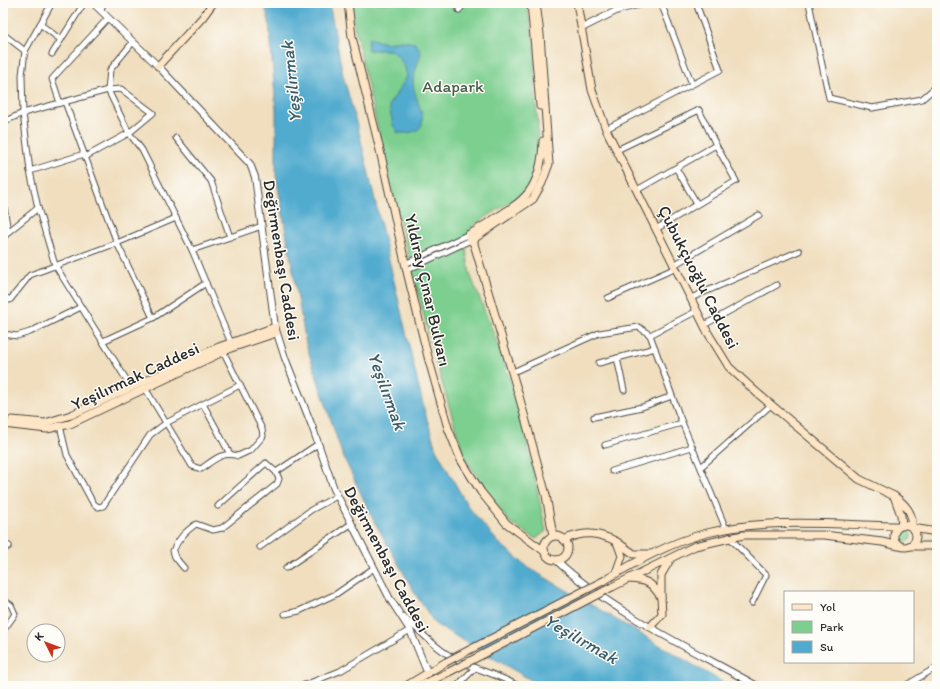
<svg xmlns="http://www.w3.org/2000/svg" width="940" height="689" font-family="Itim,sans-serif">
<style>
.green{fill:#7dcf90;stroke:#547d5e}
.water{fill:#51abcf;stroke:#3e6b7d}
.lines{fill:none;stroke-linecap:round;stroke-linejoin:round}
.minor-casing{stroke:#494641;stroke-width:7}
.tertiary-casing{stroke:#494641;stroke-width:8}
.secondary-casing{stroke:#494641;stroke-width:9}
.minor{stroke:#fff;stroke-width:5}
.tertiary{stroke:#fff;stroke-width:6}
.secondary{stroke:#fde5c5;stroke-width:7}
.secondary-bridge-casing{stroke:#494641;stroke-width:9;stroke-linecap:butt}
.secondary-bridge{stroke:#fde5c5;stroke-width:7}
.labels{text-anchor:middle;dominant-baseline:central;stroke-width:3;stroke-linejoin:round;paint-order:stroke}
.park-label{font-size:17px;fill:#445c49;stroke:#fdfcf7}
.street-label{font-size:17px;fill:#2b2b2b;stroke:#fdfcf7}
.water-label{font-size:18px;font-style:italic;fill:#3a5e6d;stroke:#fdfcf7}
</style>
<rect width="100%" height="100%" fill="#fdfcf7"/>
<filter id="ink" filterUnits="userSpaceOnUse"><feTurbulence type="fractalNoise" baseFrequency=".025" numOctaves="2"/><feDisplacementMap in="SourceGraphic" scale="8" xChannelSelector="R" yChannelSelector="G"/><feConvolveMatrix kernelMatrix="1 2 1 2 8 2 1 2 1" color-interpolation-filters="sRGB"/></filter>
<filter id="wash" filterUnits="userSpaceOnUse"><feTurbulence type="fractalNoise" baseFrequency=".012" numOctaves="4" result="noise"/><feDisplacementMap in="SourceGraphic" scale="16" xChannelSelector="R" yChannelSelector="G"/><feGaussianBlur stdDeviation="0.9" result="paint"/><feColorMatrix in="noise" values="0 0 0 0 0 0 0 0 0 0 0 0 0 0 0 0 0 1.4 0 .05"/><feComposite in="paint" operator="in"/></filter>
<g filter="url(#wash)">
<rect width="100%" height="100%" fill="#f0debe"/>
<g class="green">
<path d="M351 3H526L534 43 536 105 538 123 537 159 533 179 524 193 474 225 465 241 470 274 497 342 520 410 546 531 536 539 508 521 464 457 434 355 392 191 350 8Z"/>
<circle cx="905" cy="536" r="6"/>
</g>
<g class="water">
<path d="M264 3H329L343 75 360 136 424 409 436 449 467 505 498 542 529 568 729 686H541L435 624 416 595 373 519 342 454 306 344 276 176V110L269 21Z"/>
<path d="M369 38 385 43 402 41 415 43 421 51C420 61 413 73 413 82 414 104 441 135 398 133L393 125 389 105 407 77C406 66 400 57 391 50H367Z"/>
</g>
</g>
<g filter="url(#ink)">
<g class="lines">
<defs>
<g id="minor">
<path d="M52 3 25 51 22 75 23 113 30 171 38 208 55 265 131 387"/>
<path d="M661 3 692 84"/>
<path d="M809 3 829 98 872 108 922 99 937 86"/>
<path d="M100 10 104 3"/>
<path d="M459 10 465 3"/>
<path d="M40 24 61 40"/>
<path d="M3 34 25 51"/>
<path d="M133 42 110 70 108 90 129 133 142 150 192 250 231 343"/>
<path d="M52 54 84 3"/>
<path d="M65 102 117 243 153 318"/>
<path d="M60 103 52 79 108 18"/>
<path d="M3 122 23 113 108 90 121 89 153 113 129 133 85 157"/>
<path d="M606 129 720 70 696 3"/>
<path d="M176 138 211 181 230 237"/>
<path d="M617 150 699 110 716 145 637 190"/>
<path d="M676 168 697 204"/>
<path d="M30 171 84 154"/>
<path d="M3 200 8 232 3 239"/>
<path d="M656 229 736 181 716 145"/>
<path d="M8 232 38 208"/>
<path d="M192 250 262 226"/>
<path d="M405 264 469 234"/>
<path d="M674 265 759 215"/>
<path d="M407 270 471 240"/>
<path d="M3 296 10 300 30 275 117 243 176 218"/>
<path d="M608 298 676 268"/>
<path d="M691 298 799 251"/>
<path d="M704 325 777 285"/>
<path d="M3 334 17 336 30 332 81 307"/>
<path d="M650 335 697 311"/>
<path d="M103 341 153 318 206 283"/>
<path d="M617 358 624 390"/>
<path d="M599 363 655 348"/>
<path d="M513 372 599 333 639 327 650 335 679 415 726 529"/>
<path d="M145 388 192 466 201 469C214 460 222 451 238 456L251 450 263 436 262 429 223 351"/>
<path d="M203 404 230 454"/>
<path d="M594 417 642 407 672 396"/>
<path d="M60 426 67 455 93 503 98 507 103 506 150 435 166 423 240 385"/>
<path d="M605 445 682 423"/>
<path d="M701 467 771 405"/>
<path d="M612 471 692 447"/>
<path d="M218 506 266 463 276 472 318 444"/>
<path d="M729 537 766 575 752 603"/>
<path d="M260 547 311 510 337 496"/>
<path d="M3 550 9 546"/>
<path d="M184 568 175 557 173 551C178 539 185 532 196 524L213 530 222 528 277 484 279 479 276 472"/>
<path d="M286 568 351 524"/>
<path d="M3 600 11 605 15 614 3 631"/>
<path d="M285 614 299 611 336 594 374 568"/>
<path d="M402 616C418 629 432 645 450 656 471 669 496 673 518 686"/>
<path d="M302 686 340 671 410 630"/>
<path d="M457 686 475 668"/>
<path d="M905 686 937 667"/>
</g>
<g id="tertiary">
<path d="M93 3 158 66 250 164 255 177 275 327 285 358 312 426 334 489 390 599 410 630 428 674"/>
<path d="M582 28 618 10 645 3"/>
<path d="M556 560C611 612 691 649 757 686"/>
</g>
<g id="secondary">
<path d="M348 3 352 37 379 146 408 276 428 357 448 428 461 460 481 492 506 523 544 551"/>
<path d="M531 3 540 106"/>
<path d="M577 3 592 90 606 129 708 333 729 367 756 392 859 479 894 496"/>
<path d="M158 66 202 18 213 3"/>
<path d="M472 233C517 203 541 200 543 141"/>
<path d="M471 240 475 238 472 233 469 234C469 238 471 241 474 244L519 396 546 495 553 536"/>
<path d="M474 242 475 238 533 199 542 183 549 164 540 34 536 3"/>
<path d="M12 420 45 423 71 415 219 347 275 327"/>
<path d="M3 424 47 429 70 424 231 348 276 333"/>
<circle cx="905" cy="536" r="11"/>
<circle cx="556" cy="548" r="12"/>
<path d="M564 540C583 531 599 532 617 542"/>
<path d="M909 546H937"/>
<path d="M616 573 622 556 617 542 634 554H650"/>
<path d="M629 579C647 580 651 582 661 597V575L671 558"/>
<path d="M605 580C637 561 671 542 707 533 770 517 838 525 902 526L901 515 894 496C905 504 914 513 912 528L937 532"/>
<path d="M612 587 695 546 743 535H824L882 542 899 546"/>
<path d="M651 626 662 614 661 597"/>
<path d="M406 686 446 662"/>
<path d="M420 686 449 672"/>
</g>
</defs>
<use href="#minor" class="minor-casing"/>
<use href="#tertiary" class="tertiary-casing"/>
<use href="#secondary" class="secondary-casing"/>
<use href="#minor" class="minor"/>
<use href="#tertiary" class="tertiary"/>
<use href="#secondary" class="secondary"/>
<defs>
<g id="secondary-bridge">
<path d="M446 662 605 580"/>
<path d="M449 672 612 587"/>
</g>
</defs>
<use href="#secondary-bridge" class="secondary-bridge-casing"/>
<use href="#secondary-bridge" class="secondary-bridge"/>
</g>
</g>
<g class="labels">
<g class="park-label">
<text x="453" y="86">Adapark</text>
</g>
<g class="street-label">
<text transform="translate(282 260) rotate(81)">Değirmenbaşı Caddesi</text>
<text transform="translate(699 277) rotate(63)">Çubukçuoğlu Caddesi</text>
<text transform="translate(428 290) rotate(77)">Yıldıray Çınar Bulvarı</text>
<text transform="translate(135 376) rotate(-25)">Yeşilırmak Caddesi</text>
<text transform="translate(387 559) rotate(62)">Değirmenbaşı Caddesi</text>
</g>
<g class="water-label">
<text transform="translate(291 82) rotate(-96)">Yeşilırmak</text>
<text transform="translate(387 391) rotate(70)">Yeşilırmak</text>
<text transform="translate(581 639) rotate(30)">Yeşilırmak</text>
</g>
</g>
<rect width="940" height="689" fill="none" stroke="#fdfcf7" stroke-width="16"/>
<rect x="784" y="591" width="130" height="72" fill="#fdfcf7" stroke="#a9a8a5"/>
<rect x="792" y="604" width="20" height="6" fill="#fde5c5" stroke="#a9a8a5"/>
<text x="820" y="611" font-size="12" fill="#2b2b2b">Yol</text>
<rect x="792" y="621" width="20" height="12" fill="#7dcf90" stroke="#a9a8a5"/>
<text x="820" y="631" font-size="12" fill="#2b2b2b">Park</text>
<rect x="792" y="641" width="20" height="12" fill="#51abcf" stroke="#a9a8a5"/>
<text x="820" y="651" font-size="12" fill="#2b2b2b">Su</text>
<g transform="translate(46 643) rotate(312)"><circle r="19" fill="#fdfcf7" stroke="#a9a8a5"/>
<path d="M0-3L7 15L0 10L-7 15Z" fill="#c8321e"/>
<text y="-6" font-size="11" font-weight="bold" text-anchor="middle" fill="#2b2b2b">K</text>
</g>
</svg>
